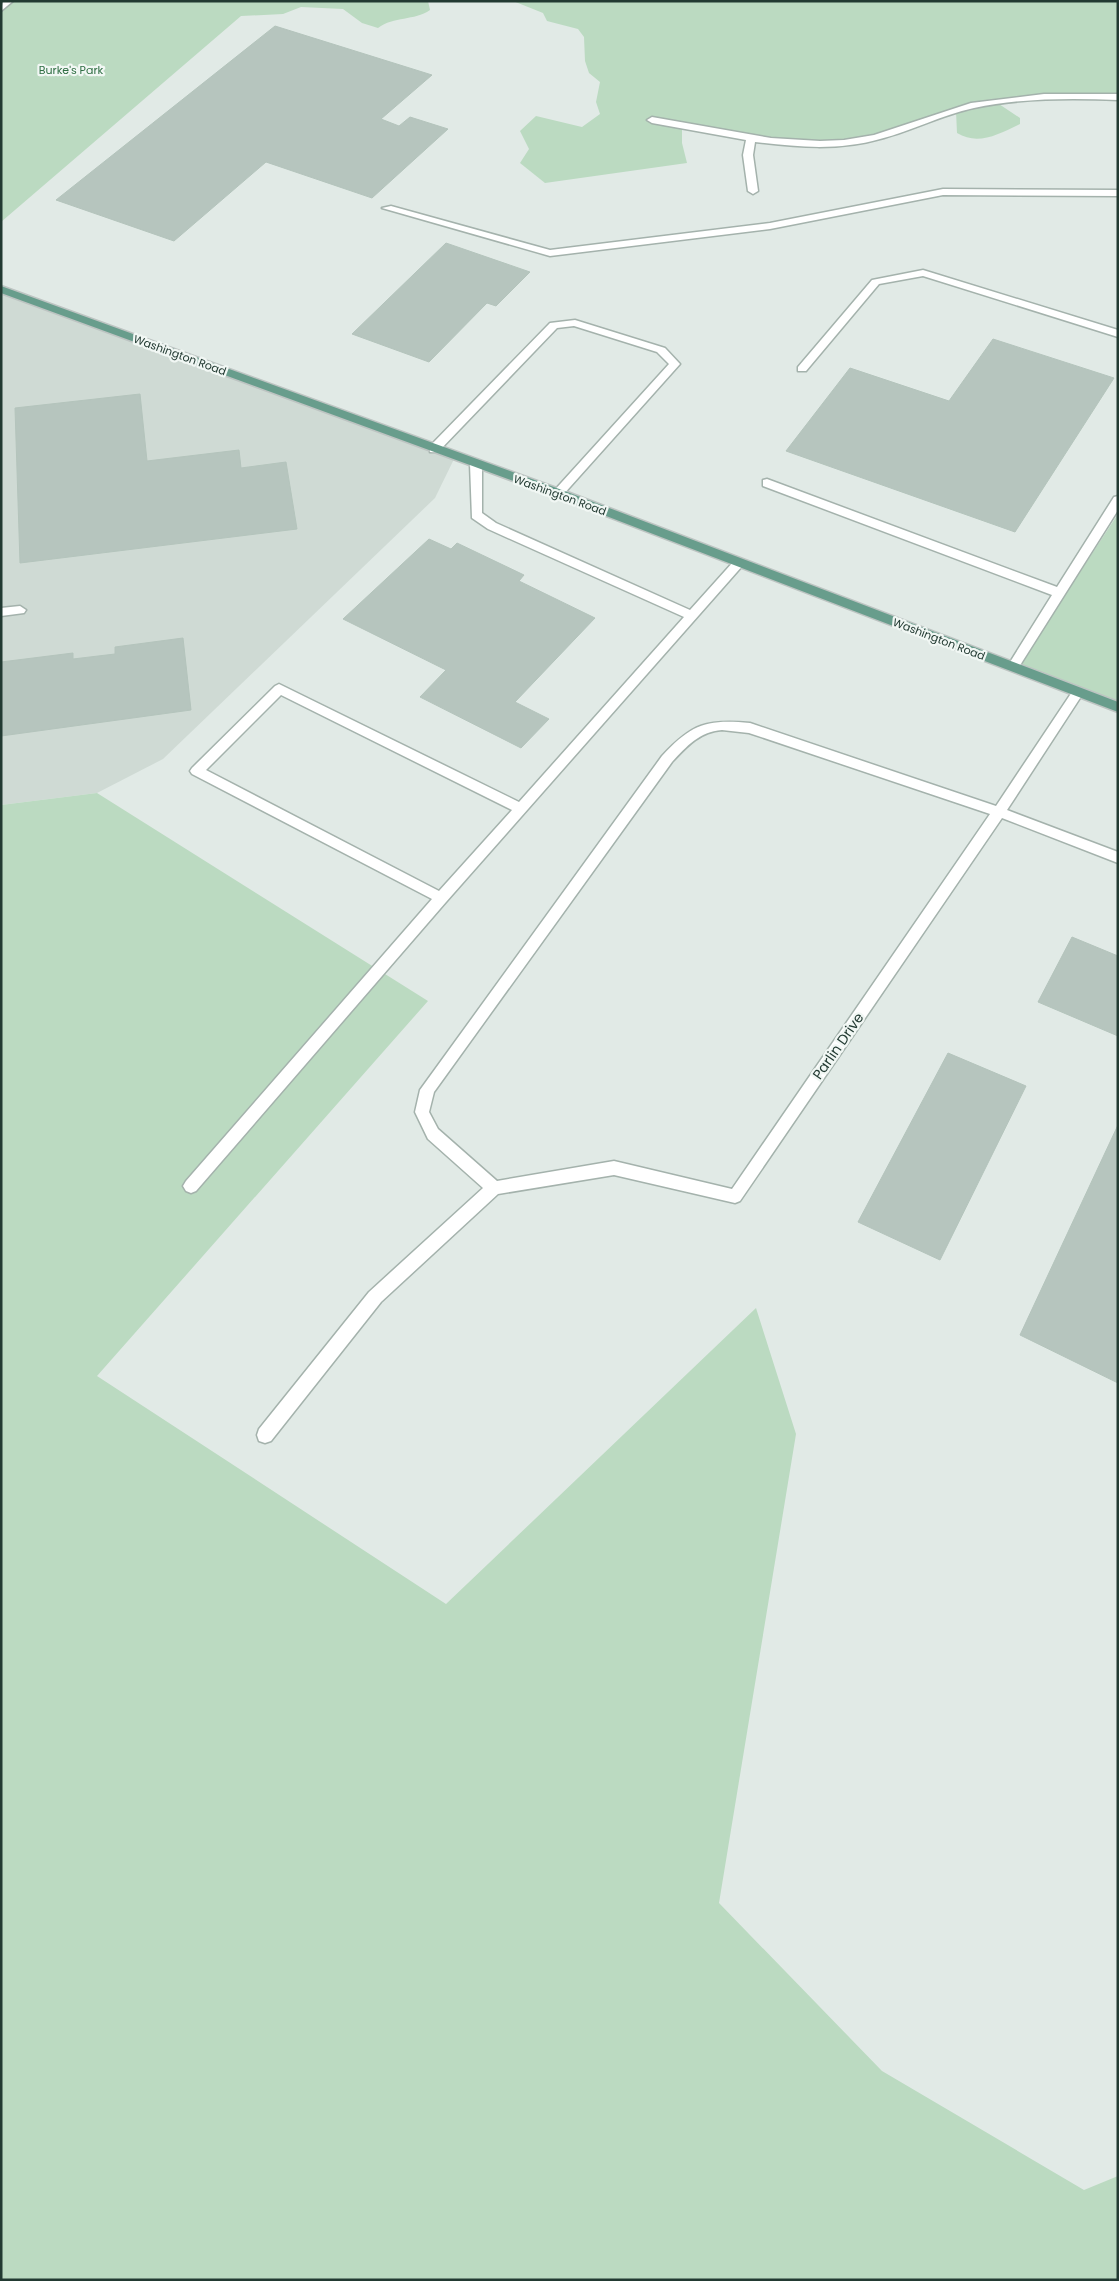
<svg xmlns="http://www.w3.org/2000/svg" width="1119" height="2281" font-family="Poppins,sans-serif">
<style>
.built{fill:#cfdad4}
.green{fill:#bbdac1}
.building{fill:#b6c5be;stroke:#b4c4bc}
.lines{fill:none;stroke-linecap:round;stroke-linejoin:round}
.minor-casing{stroke:#a4b2ac;stroke-width:3}
.major-casing{stroke:#bdc4c2;stroke-width:3}
.minor{fill:#fff;fill-rule:evenodd}
.major{fill:#689d8c;fill-rule:evenodd}
.labels{text-anchor:middle;dominant-baseline:central;stroke-width:4.5;stroke-linejoin:round;paint-order:stroke}
.far-park-label{font-size:11px;fill:#2f6e43;stroke:#f1f7f4}
.far-street-label{font-size:11px;fill:#223a32;stroke:#f1f7f4}
.street-label{font-size:14px;fill:#223a32;stroke:#f1f7f4}
</style>
<rect width="100%" height="100%" fill="#e1eae6"/>
<path class="built" d="M1 289 455 457 435 498 163 759 97 793 1 805Z"/>
<g class="green">
<path d="M1 1H428L430 10C414 21 394 16 378 28L362 23 343 9 301 7 283 14 241 16 1 222Z"/>
<path d="M513 1H1118V97L1097 96 996 102 1020 118V124C999 134 978 146 957 133L956 111 901 130 843 144 777 141 682 125V143L687 163 545 183 520 163 529 149 520 131 536 116 582 127 600 114 596 102 600 82 589 73 585 61 584 37 578 29 547 21 543 13Z"/>
<path d="M1118 514V707L1013 667 1059 604Z"/>
<path d="M97 793 428 1001 97 1376 446 1604 756 1308 796 1434 719 1903 882 2071 1084 2190 1118 2176V2280H1V805Z"/>
</g>
<g class="building">
<path d="M275 26 432 75 381 119 399 126 410 117 448 129 372 198 266 162 174 241 56 200Z"/>
<path d="M446 243 530 272 496 306 487 303 429 362 352 334Z"/>
<path d="M993 339 1114 378 1015 532 786 451 850 368 949 401Z"/>
<path d="M140 394 147 461 239 450 241 468 286 462 297 529 20 563 15 408Z"/>
<path d="M429 539 451 549 457 543 524 575 519 581 595 618 515 702 549 719 521 748 420 697 446 670 343 619Z"/>
<path d="M183 638 191 710 1 736V662L73 653V659L115 654V647Z"/>
<path d="M1072 937 1118 956V1036L1038 1002Z"/>
<path d="M948 1053 1026 1086 940 1260 858 1222Z"/>
<path d="M1118 1125V1383L1020 1335Z"/>
</g>
<g class="lines">
<defs>
<g id="minor">
<path d="M3 1H13L1 11Z"/>
<path d="M1044 94H1118V100C1070 98 1021 98 974 108 941 115 912 131 880 139 839 151 796 147 755 142L753 155 758 191 753 194 748 191 743 155 746 140 652 123 647 120 652 117 771 138 820 141 844 140 874 135 971 103Z"/>
<path d="M943 189 1118 190V196L943 195 770 229 550 256 382 208 391 206 550 250 770 223Z"/>
<path d="M923 270 1118 330V337L923 276 879 284 806 371H798V367L872 280Z"/>
<path d="M575 320 665 348 680 364 562 496H554L552 493 669 364 657 352 574 326 557 328 438 452H430V446L550 323Z"/>
<path d="M476 460 482 464V513L496 523 690 610 734 561H742L744 564 446 902 196 1191 191 1193 186 1191 183 1186 186 1181 432 899 192 774 190 771 192 768 275 686 279 684 519 802 684 617 488 529 472 518 470 464ZM281 695 512 810 439 891 206 770Z"/>
<path d="M767 479 1057 587 1114 497 1118 496V510L1017 670 1013 671 1007 667 1052 595 763 486V480Z"/>
<path d="M20 606 26 610 24 613 1 616V608Z"/>
<path d="M1078 687 1084 692 1082 695 1007 810 1118 852V863L1002 818 740 1201 735 1203 614 1175 498 1194 381 1302 271 1441 265 1443 259 1441 257 1435 259 1429 369 1292 483 1188 428 1139 415 1112 420 1090 662 756C692 724 706 719 750 723L996 806 1074 689ZM722 730 749 733 990 814 732 1189 614 1161 497 1181 438 1129 429 1112 434 1092 672 762C687 746 699 732 722 730Z"/>
</g>
<path id="major" d="M1 286 562 490 1118 702V712L554 496 1 293Z"/>
</defs>
<use href="#minor" class="minor-casing"/>
<use href="#major" class="major-casing"/>
<use href="#minor" class="minor"/>
<use href="#major" class="major"/>
</g>
<g class="labels">
<g class="far-park-label">
<text x="71" y="70">Burke's Park</text>
</g>
<g class="far-street-label">
<text transform="translate(180 355) rotate(20)">Washington Road</text>
<text transform="translate(560 495) rotate(20)">Washington Road</text>
<text transform="translate(939 639) rotate(21)">Washington Road</text>
</g>
<g class="street-label">
<text transform="translate(838 1046) rotate(-55)">Parlin Drive</text>
</g>
</g>
<rect width="1119" height="2281" fill="none" stroke="#223a32" stroke-width="5"/>
</svg>
